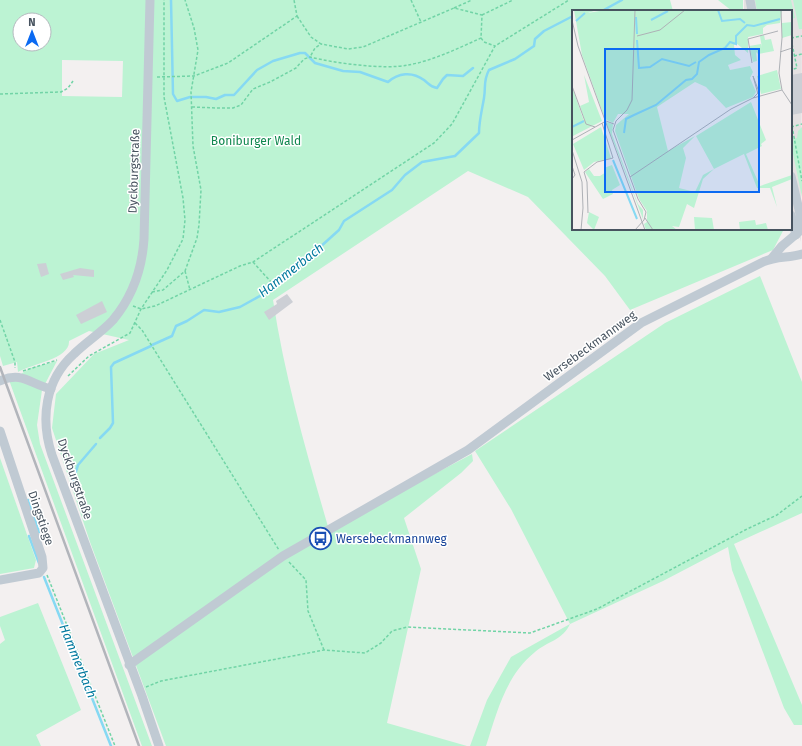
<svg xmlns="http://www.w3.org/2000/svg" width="802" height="746" font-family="'Fira Sans',sans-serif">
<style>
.education{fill:#e4e1e2}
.green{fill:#bcf3d3;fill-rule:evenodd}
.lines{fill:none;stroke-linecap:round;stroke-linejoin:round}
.stream{stroke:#86d9f3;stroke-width:2.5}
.building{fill:#cccfd5}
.path{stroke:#71d4a6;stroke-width:1.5;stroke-dasharray:3 2;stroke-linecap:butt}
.minor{stroke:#c0cad3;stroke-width:9}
.rail{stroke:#b2b5bb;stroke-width:2.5}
.labels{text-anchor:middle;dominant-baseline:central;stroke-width:3;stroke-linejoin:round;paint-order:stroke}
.park-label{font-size:12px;fill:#10884f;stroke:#fff}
.street-label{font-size:12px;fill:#47535f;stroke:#fff}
.transit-label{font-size:12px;fill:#164399;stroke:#fff;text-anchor:start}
.water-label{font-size:13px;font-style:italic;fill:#037a9f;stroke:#fff}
.inset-river{fill:none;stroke:#86d9f3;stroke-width:2}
.inset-road{fill:none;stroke:#aeb1b6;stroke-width:1}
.view{fill:#0b6af2;fill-opacity:0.15;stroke:#0b6af2;stroke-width:2}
.inset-edge{fill:none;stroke:#47535f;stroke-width:2}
</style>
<rect width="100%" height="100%" fill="#f3f0f0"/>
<path class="education" d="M744 0H802L801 242 791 204V11H744Z"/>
<g class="green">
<path d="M0 0H670L673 11H573V229H784L773 250 630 310 605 276 528 197 468 171 273 300C285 379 307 454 329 530L472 454 473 461 461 473 404 518 421 569 387 723 467 746H166L90 542 52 428 56 394 94 354 129 340 89 331 69 341C70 359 31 364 18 372L17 362 3 366 0 356ZM20 20H44V44H20ZM62 60 123 61 122 97 62 96Z"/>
<path d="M718 0H743V11H732Z"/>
<path d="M755 0H791L795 18 791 19V11H757Z"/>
<path d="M793 0H802V29H799Z"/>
<path d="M802 127V197L791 144V139L797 138 798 131Z"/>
<path d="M760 276 802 382V513L734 544 802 705V725H794L784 708 732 570 728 547 663 581 570 624C563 640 548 641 535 652 506 675 497 712 486 746H470L487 700 511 657 570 624 511 509 475 451 665 323Z"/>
<path d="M57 361 45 384 21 374 30 368Z"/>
<path d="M9 380 26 383 42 390 37 425 40 444 152 746H142Z"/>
<path d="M0 458 36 560 34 568 0 574Z"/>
<path d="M38 603 81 710 36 735 41 746H0V644L5 640 0 626V617Z"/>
</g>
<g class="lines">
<g class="stream">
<path d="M171 0 173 94 177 101 190 97H206L216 99 225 95H234L257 70 273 61 300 53H305L315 63 343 71 360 72 388 82C398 73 412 71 424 80 429 84 430 87 437 88L443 79 447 75 463 76 473 68"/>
<path d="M602 11 622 0"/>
<path d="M152 345 172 336 176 326 187 321 204 310 219 312 240 307 267 292 284 277 312 257 319 248 339 230 344 221 392 190 405 175 422 162 455 156 479 133C479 121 482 110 484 98 486 86 483 81 489 70L515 59 534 46 535 39 544 31 573 16"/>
<path d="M100 438 110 428 113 423 111 367 114 363 151 346"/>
<path d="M72 484 78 465 96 444"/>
<path d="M28 500 39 532"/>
<path d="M29 536 39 563"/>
<path d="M44 577 111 746"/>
</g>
</g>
<g class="building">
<path d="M802 73V113L791 115V75Z"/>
<path d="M46 263 49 274 41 277 37 264Z"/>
<path d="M80 268 94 270V277L73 275 74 277 63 280 60 274Z"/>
<path d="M287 294 293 302 269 320 264 312 277 304 276 301Z"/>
<path d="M102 301 107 312 81 324 76 315Z"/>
</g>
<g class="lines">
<g class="path">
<path d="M411 0 421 22"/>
<path d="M454 8 472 0"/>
<path d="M482 15 513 0"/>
<path d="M297 16 311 37 321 44 315 48 310 57"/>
<path d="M481 38 484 42 495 46"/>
<path d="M791 38 802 36"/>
<path d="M791 39 797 68 791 70"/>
<path d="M794 56 802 54"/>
<path d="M157 77 194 76 228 63 297 16 294 0"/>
<path d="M0 94 61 92 68 88 73 81"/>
<path d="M192 107 218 108H233L241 105 253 89 270 82 296 68 304 59 310 57C334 63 385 70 408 65 432 61 459 48 481 38L482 15 454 8 363 47 348 49 321 44"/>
<path d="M792 126 802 181"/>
<path d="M791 127 802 124"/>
<path d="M253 262 271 282"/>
<path d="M185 271 190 290"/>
<path d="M152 292 163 290 185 271 197 238 199 225 201 190 193 146 191 92 198 50 194 28 185 0"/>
<path d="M133 306 141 309 155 306 240 266 253 262 434 143 452 124 495 46 569 0"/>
<path d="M0 320 15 362V368"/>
<path d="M135 323 142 330 165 367 279 550"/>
<path d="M23 371 57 360"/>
<path d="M68 376 89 356 130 333 141 309 167 270 183 239 185 220 183 198 164 97V0"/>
<path d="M289 562 306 580 308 611 324 650"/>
<path d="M47 575 115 746"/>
<path d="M146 687 161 681 324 650 365 653 381 643 392 631 407 627 530 633 597 609 747 529 777 515 802 496"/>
</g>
<g class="minor">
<path d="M150 0 144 239C142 270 133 296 113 320 101 333 86 342 74 354 45 380 40 419 52 455L142 696 159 746"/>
<path d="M750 0 752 11"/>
<path d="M791 215 796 235"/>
<path d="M772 258 782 246 801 230 800 214 791 176"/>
<path d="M0 381C22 371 30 384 51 389"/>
<path d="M0 431 42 557 43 568 39 573 0 580"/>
<path d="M129 665 283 556 468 450 641 323 763 262C776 256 789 258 802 254"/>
</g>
<path class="rail" d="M0 367 139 746"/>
</g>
<defs>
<symbol id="bus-ring" viewBox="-11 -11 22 22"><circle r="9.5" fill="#fff" stroke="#1a4fb4" stroke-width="1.5"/><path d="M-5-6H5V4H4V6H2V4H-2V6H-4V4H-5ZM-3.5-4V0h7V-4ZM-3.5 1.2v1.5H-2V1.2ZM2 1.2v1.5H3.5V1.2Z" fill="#1a4fb4"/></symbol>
</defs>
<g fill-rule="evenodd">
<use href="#bus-ring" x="308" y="526" width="25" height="25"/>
</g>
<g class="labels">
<g class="park-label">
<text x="256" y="141">Boniburger Wald</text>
</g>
<g class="street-label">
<text transform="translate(134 171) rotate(-88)">Dyckburgstraße</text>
<text transform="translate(590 346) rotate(-36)">Wersebeckmannweg</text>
<text transform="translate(75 479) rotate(71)">Dyckburgstraße</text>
<text transform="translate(41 518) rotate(71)">Dingstiege</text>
</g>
<g class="transit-label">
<text x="336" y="539">Wersebeckmannweg</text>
</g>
<g class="water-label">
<text transform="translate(291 270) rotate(-38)">Hammerbach</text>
<text transform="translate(78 661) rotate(68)">Hammerbach</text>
</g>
</g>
<g transform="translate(572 10)">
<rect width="220" height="220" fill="#f3f0f0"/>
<path d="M2 0H25L16 3 33 0H210L208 13 195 15 191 18V24L176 27V43L164 33 162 35 163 45 169 50 156 55 158 60 178 56 181 62 178 68 184 82 181 87 154 98 134 77 123 72 85 97 96 141 123 126 111 138 114 148 107 178 123 182 131 165 142 159 124 126 179 92 194 130 189 134 190 136 174 144 188 176 220 165V169L200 177 205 197 198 178H185L172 144 142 159 131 169 122 198 115 194 107 217 100 216 105 220H74L72 214 75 212V201L67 189 43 121 44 115 57 104H46L41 113 33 109 10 45ZM220 12V25L210 28V13ZM192 25 193 30 199 29 202 41 186 44 184 42 185 51 181 52 177 36 189 34 190 38 188 26ZM205 60 209 79 189 84 185 66ZM12 65 30 111 1 126 0 118 13 111 8 96 17 92ZM0 77 12 111 0 117ZM34 112 41 114 40 124 66 194 71 200V209ZM29 117 39 148 22 152 12 160 1 134ZM40 155 48 175 40 180 41 184 31 189 13 162 17 159 22 166H28L34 162 32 158ZM17 202 27 207 22 220 15 213ZM122 207 140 208 142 220H123ZM183 210 184 215 194 213 196 220H168L167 212Z" fill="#bcf3d3"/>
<path class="inset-river" d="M146 0 150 11 168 9 173 13M64 7 65 24M79 10 96 1M4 11 13 3M65 30 67 58 78 57 90 49 117 56 124 52M62 105 84 95 114 70 120 69 125 64 127 52 137 45 153 38 158 32 164 34V26L175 15 182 16 208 9M0 117 12 111M52 123 54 109 62 105M41 150 65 209"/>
<path class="inset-road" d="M63 0 60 90 55 100 44 111 41 120 66 189 74 202 72 210 63 220M209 0 210 28 207 63 210 80 220 95M0 10 6 36 73 220M65 26 88 20 113 0M208 42 220 38M180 53 176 29 206 21M0 76 14 114 23 117M181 88 187 82 181 66 186 84M0 130 34 111 42 114M0 140 10 172 11 198 9 220M0 156 3 165 0 169M58 167 159 99 181 88 210 80M16 203 15 172 12 162 25 152 41 148 30 113M73 208 81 220"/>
<path class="view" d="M33 39H187V182H33Z"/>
<rect width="220" height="220" class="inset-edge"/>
</g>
<g transform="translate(32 32)"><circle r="19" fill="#ffffff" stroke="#b5babf"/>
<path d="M0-3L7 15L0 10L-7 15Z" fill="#0b6af2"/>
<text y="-6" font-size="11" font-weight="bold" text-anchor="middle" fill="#47535f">N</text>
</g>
</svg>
